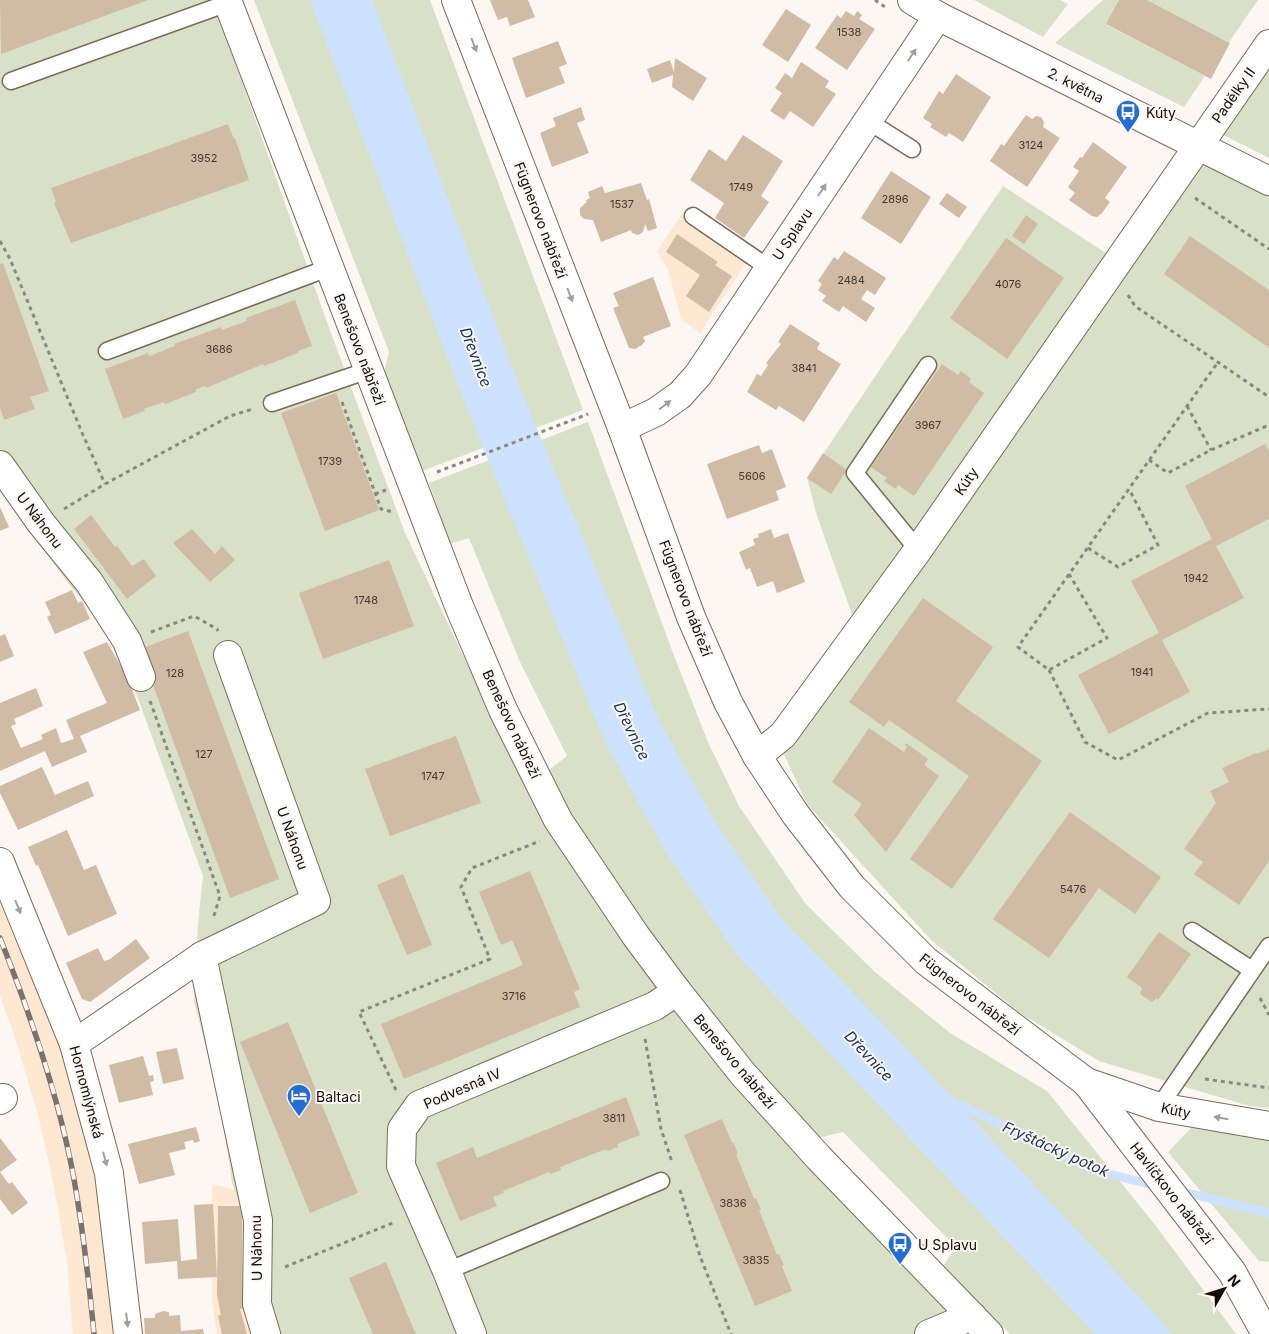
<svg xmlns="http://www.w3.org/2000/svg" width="1269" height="1334" font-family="Inter,sans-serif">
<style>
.built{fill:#fee8d1}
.green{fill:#d8e1c7}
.water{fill:#cce2fe}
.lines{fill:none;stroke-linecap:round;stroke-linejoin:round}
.stream{stroke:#cce2fe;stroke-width:9}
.building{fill:#d0bba5}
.service-casing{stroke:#7d6a56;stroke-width:19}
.minor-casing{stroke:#7d6a56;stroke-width:30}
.tertiary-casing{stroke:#7d6a56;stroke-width:30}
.path{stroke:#8c8680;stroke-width:3;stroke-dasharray:4 4;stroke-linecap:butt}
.service{stroke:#fff;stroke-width:16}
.minor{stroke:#fff;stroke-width:28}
.tertiary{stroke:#fff;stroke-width:28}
.rail-casing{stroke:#79726d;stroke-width:5.5}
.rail{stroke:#fcf7f3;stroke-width:4;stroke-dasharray:11;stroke-linecap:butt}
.oneway{fill:#a19e9b}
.labels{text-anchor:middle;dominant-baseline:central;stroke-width:4;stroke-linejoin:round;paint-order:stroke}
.number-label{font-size:11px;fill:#43382e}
.street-label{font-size:14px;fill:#140d06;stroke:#fcf7f3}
.poi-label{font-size:14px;fill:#140d06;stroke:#fcf7f3;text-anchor:start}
.water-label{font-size:15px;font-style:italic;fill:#103054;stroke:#fcf7f3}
</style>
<rect width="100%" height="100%" fill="#fcf7f3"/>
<g class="built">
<path d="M691 206 753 252 700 333 681 319 668 269 657 251 685 210Z"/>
<path d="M0 885 57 1032 78 1104 94 1173 108 1257 115 1334H73L67 1262 53 1181 38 1115 17 1044 0 995Z"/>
<path d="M212 1184 243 1192 256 1334H217L212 1300Z"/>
</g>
<g class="green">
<path d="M0 0H213L327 322 405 533 525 786 580 874 723 1070 969 1334H281L232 1182 219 1095 194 1002 198 923 203 876 118 644 68 583 0 490Z"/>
<path d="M254 0H430L583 410 422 471 384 372 389 352Z"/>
<path d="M974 0H1060L1068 4 1043 37Z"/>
<path d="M1103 0H1119L1107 25 1205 76 1184 107 1055 43Z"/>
<path d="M1147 0H1258L1229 42Z"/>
<path d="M1269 59V158L1219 133Z"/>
<path d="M1187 154 1269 194V1108L1249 1106 1099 1061 1020 1013 931 940 807 804 775 735Z"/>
<path d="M1003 186 1109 255 854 620 817 516 807 478Z"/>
<path d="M588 422 673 653 708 742 739 806 805 903 875 972 950 1033 1047 1091 1156 1226 1236 1334H1010L943 1266 956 1247 843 1132 818 1138 698 1003 604 870 546 772 567 756 520 662 469 538 450 544 429 483Z"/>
<path d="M1199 1120 1269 1136V1262L1259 1261 1168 1152Z"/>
</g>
<path class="water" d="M310 0H372L523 395 659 721 716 823 781 918 903 1045 1157 1316 1171 1334H1095L737 955 667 854 607 746 470 416Z"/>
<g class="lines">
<g class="stream">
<path d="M948 1099 1097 1171 1157 1186"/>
<path d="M1179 1191 1269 1213"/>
</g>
</g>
<g class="building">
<path d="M0 0H148L1 54Z"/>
<path d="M490 0H528L535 17 510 26 507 17 498 20Z"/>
<path d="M1119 0H1147L1230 43 1211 79 1106 24Z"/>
<path d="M786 9 811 25 788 62 762 45Z"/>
<path d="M846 11 854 16 857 11 862 15 859 19 875 29 847 70 815 48 837 15 841 18Z"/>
<path d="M558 41 567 64 559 67 565 83 526 98 512 58Z"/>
<path d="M675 58 707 78 693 101 672 87 673 75 652 83 647 69 670 60 674 72Z"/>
<path d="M801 62 829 81 825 87 836 94 813 127 790 111 784 120 770 111 782 93 775 88 785 73 792 78Z"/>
<path d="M956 74 991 97 963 142 949 133 946 137 930 127 932 124 923 118 939 91 943 94Z"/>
<path d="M581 107 585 120 577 123 589 153 552 167 540 133 556 126 553 118Z"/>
<path d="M1026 115 1032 119 1036 116 1041 117 1044 122 1043 127 1060 138 1027 187 990 161 1001 144 1004 146Z"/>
<path d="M228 124 234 139 235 138 249 180 71 243 54 203 56 202 51 188Z"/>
<path d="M743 135 783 161 761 196 769 202 744 238 715 218 724 203 690 180 709 149 726 161Z"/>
<path d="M1093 142 1127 167 1105 198 1110 202 1102 213 1097 217 1092 216 1069 200 1075 193 1068 187 1079 171 1073 167 1080 157 1082 158Z"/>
<path d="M891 171 931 197 901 244 861 218Z"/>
<path d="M641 183 647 200 649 199 657 228 648 231 645 224 643 232 638 235 632 233 631 230 601 242 593 220 584 219 580 215V208L587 202 586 200 590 198 588 192 602 186 605 193Z"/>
<path d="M947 193 967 207 959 218 939 204Z"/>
<path d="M1026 215 1038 224 1024 244 1012 236Z"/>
<path d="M677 234 718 262 715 265 732 276 709 312 686 296 700 275 666 252Z"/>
<path d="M1190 236 1269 290V348L1164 274Z"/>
<path d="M1006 238 1064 278 1007 359 950 318Z"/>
<path d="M844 251 886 278 875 295 867 290 861 299 875 308 866 322 843 306 839 312 822 301 826 296 818 290 822 284 818 281 834 257 838 260Z"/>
<path d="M3 263 49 391 30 397 35 409 4 420 0 407V264Z"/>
<path d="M653 277 671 326 643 337 645 341 642 345 635 349 629 348 613 308 619 306 613 293Z"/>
<path d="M295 300 312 346 298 351V353L264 366 263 364 206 388 205 386 195 390 196 392 165 404 164 402 144 409 145 411 123 419 105 369 148 353 149 356 175 346 174 344 221 327 222 330 247 321 246 318Z"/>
<path d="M790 324 820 343 817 349 841 364 804 422 779 406 776 410 747 392 757 374 761 376 768 365 766 363 781 344 778 342Z"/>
<path d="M942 364 958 375 961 371 971 379 969 382 984 393 914 496 898 485 896 489 884 481 887 478 871 467Z"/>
<path d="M336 393 379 510 325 531 281 413Z"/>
<path d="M1265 444 1269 451V519L1216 546 1244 598 1162 640 1190 692 1109 734 1078 675 1159 633 1131 581 1212 539 1185 486Z"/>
<path d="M759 445 762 453 772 449 786 487 776 491 779 500 727 519 707 464Z"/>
<path d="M823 453 847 470 831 494 807 478Z"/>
<path d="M0 507 9 527 0 531Z"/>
<path d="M91 515 115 547 117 546 132 566 144 559 156 576 127 599 74 529Z"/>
<path d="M192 529 215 554 222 546 235 560 210 582 173 543Z"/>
<path d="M771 529 774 538 788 533 805 582 777 593 773 581 757 587 750 568 746 570 739 552 755 545 753 539 759 537 758 534Z"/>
<path d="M389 560 414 626 323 659 299 593Z"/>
<path d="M72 590 78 603 82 601 90 619 55 634 47 617 51 615 45 602Z"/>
<path d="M923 598 993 647 956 701 1042 761 952 889 910 859 969 776 889 720 884 727 849 702Z"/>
<path d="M188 631 279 879 230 898 140 649Z"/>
<path d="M5 634 14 656 0 662V636Z"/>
<path d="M107 642 128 679 140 710 80 736 87 752 52 767 45 751 0 771V703L36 688 43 706 14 719 16 724 11 726 21 748 43 739 41 735 56 728 61 743 74 739 66 720 107 703 83 652Z"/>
<path d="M869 728 904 752 907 747 905 745 906 743 928 759 924 765 939 776 886 852 854 815 862 804 832 782Z"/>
<path d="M456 736 481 803 390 836 365 769Z"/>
<path d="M1269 749V861L1239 905 1194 874 1203 862 1184 849 1216 803 1210 791 1229 782 1222 768 1256 753 1257 754Z"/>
<path d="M42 767 55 795 88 781 94 796 18 830 0 793V786Z"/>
<path d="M1070 812 1161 877 1135 914 1099 888 1049 958 993 919Z"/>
<path d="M67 830 84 870 96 865 117 914 68 936 38 865 36 866 28 847Z"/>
<path d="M530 871 580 989 574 992 580 1007 404 1079 381 1024 523 965 512 940 501 945 479 892Z"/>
<path d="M403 874 432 945 407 955 377 885Z"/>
<path d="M1159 932 1191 954 1158 1000 1157 998 1152 1002 1140 994 1142 988 1127 977Z"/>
<path d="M136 939 150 958 90 1002 82 999 66 963 98 948 104 961 110 959Z"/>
<path d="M288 1022 358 1193 310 1213 240 1042Z"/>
<path d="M177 1048 184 1079 163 1084 156 1052Z"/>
<path d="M143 1056 149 1076 153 1075 154 1081 150 1082 153 1095 119 1103 109 1065Z"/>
<path d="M626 1097 640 1135 617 1144 618 1147 607 1151 606 1149 560 1167 561 1170 550 1174 549 1172 503 1191 504 1193 493 1197 497 1206 460 1221 436 1163 473 1147 477 1158Z"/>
<path d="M722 1119 732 1143H734L738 1154H736L754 1199 756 1198 761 1210H759L777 1255 779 1254 784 1265 782 1266 792 1291 755 1306 684 1135Z"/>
<path d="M196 1127 200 1141 194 1143 193 1140 184 1142 186 1149 169 1153 175 1175 139 1184 128 1144Z"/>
<path d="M0 1138 17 1160 0 1172 9 1184 12 1182 28 1203 12 1215 0 1199Z"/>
<path d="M213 1204 217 1277 178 1279 177 1261 145 1264 142 1222 178 1219 181 1261 197 1259 194 1205Z"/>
<path d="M218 1206H242V1276L244 1308 240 1309 247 1334H222L218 1316 221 1315 217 1295Z"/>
<path d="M386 1262 408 1316 416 1334H373L349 1278Z"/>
<path d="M163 1311 169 1312V1316L180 1315 181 1331 203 1329 204 1334H145L144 1318H155V1314Z"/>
</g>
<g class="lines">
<defs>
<g id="service">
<path d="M11 81 228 3"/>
<path d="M868 121 912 149"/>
<path d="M693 216 769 268"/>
<path d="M107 351 328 268"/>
<path d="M272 403 369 370"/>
<path d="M918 550 855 473 928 365"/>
<path d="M1192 931 1252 970"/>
<path d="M1159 1107 1269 946"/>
<path d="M447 1271 661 1181"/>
</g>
<g id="minor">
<path d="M227 0 459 606 503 710 558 820 636 936 677 991 743 1074 819 1158 989 1334"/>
<path d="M456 0 622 428 691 617 728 702 757 756 796 815 852 887 926 961 1086 1082 1232 1272 1266 1334"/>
<path d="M622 428 656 412 680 395 698 375 938 16"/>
<path d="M0 465 41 523 89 582 127 641 141 677"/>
<path d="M757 756 783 735 918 550 1269 44"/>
<path d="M0 862 74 1044 109 1173 128 1334"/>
<path d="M202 956 316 901 228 655"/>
<path d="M74 1044 202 956 258 1220 257 1304 266 1334"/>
<path d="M1086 1082 1159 1107 1269 1126"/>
<path d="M0 1100 3 1098"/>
<path d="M472 1334 447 1271 401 1166 402 1129 419 1105 655 1006 677 991"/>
<path d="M929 1334 972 1316"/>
</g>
<path id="tertiary" d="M912 0 938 16 1269 181"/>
</defs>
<use href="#service" class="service-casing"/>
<use href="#minor" class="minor-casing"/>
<use href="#tertiary" class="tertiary-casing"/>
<g class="path">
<path d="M875 0 885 7"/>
<path d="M1195 198 1269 249"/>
<path d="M0 241 10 259 83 435 105 484"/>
<path d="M1128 295 1135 306 1269 397"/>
<path d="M342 402 381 509 393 512"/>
<path d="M1187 406 1211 450"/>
<path d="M1149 460 1168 473 1211 450 1269 425"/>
<path d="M437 472 588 414"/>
<path d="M375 494 386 490"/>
<path d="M64 509 105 484 230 416 253 409"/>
<path d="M1088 548 1118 567 1158 545 1129 489"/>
<path d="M1069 574 1107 638 1049 670 1018 647 1218 362"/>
<path d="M151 632 194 616 217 629 218 631"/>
<path d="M1049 670 1085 742 1118 760 1208 713 1269 709"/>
<path d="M150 701 220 896 213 919"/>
<path d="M1260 998 1269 1015"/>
<path d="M645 1039 661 1129 672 1162"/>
<path d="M1205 1079 1269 1088"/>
<path d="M396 1090 359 1012 490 959 461 887 472 868 540 841"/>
<path d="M680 1190 700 1256 731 1334"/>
<path d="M285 1267 395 1222"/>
</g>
<use href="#service" class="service"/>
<use href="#minor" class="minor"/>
<use href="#tertiary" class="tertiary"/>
<defs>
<path id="rail" d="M0 938C31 1016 59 1097 74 1179 83 1230 89 1282 94 1334"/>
</defs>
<use href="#rail" class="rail-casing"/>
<use href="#rail" class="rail"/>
</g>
<defs><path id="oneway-solid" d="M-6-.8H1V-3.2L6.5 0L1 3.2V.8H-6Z" transform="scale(1.25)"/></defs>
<g class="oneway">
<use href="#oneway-solid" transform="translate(474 45) rotate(69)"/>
<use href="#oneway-solid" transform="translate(912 55) rotate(-56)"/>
<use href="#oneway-solid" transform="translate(822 190) rotate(-56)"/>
<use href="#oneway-solid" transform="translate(570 295) rotate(69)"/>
<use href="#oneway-solid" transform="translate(665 405) rotate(-37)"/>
<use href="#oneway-solid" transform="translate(18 907) rotate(68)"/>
<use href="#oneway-solid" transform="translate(1221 1118) rotate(-170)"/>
<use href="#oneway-solid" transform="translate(105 1159) rotate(75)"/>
<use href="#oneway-solid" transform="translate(127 1320) rotate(83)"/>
</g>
<defs>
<symbol id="bus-pin" viewBox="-11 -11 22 30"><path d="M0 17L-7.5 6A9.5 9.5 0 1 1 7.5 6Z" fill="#226cd8" stroke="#fcf7f3"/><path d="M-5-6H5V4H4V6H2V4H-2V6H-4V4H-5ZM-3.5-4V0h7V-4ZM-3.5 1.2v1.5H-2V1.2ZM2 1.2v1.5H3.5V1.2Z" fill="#fff"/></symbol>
<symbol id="hotel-pin" viewBox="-11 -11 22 30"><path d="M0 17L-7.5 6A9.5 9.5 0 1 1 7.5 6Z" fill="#226cd8" stroke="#fcf7f3"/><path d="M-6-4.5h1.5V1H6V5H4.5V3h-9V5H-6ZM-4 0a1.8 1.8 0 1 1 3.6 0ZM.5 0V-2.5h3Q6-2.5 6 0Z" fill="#fff"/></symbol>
</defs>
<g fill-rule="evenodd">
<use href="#bus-pin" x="1114" y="98" width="28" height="38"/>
<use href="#hotel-pin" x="285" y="1082" width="28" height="38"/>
<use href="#bus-pin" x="886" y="1230" width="28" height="38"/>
</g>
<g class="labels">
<g class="number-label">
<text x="849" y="32">1538</text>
<text x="1031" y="145">3124</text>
<text x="204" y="158">3952</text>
<text x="741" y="187">1749</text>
<text x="895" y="199">2896</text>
<text x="622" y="204">1537</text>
<text x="851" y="280">2484</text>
<text x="1008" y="284">4076</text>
<text x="219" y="349">3686</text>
<text x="804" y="368">3841</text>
<text x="928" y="425">3967</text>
<text x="330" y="461">1739</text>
<text x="752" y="476">5606</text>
<text x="1196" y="578">1942</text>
<text x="366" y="600">1748</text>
<text x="1142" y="672">1941</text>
<text x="175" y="673">128</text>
<text x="204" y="754">127</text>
<text x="433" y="776">1747</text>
<text x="1073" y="889">5476</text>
<text x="514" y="996">3716</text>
<text x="614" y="1118">3811</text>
<text x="733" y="1203">3836</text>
<text x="756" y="1260">3835</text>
</g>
<g class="street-label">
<text transform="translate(1076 85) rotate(27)">2. května</text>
<text transform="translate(1233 95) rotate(-55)">Padělky II</text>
<text transform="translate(541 220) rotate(69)">Fügnerovo nábřeží</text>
<text transform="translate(792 234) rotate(-56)">U Splavu</text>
<text transform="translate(360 349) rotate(69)">Benešovo nábřeží</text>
<text transform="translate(966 481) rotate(-55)">Kúty</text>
<text transform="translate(40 520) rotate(53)">U Náhonu</text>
<text transform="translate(686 598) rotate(69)">Fügnerovo nábřeží</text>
<text transform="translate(512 724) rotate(65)">Benešovo nábřeží</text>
<text transform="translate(293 838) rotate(70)">U Náhonu</text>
<text transform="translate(970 994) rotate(38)">Fügnerovo nábřeží</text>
<text transform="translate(735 1061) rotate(50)">Benešovo nábřeží</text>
<text transform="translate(462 1088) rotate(-23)">Podvesná IV</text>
<text transform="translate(87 1092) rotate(75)">Hornomlýnská</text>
<text transform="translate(1176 1110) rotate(12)">Kúty</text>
<text transform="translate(1172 1193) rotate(52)">Havlíčkovo nábřeží</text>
<text transform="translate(256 1248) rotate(-91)">U Náhonu</text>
</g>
<g class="poi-label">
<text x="1146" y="112">Kúty</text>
<text x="316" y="1096">Baltaci</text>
<text x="918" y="1244">U Splavu</text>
</g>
<g class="water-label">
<text transform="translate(476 357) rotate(69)">Dřevnice</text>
<text transform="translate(632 731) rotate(64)">Dřevnice</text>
<text transform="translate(869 1056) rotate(47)">Dřevnice</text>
<text transform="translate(1056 1149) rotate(24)">Fryštácký potok</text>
</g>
</g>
<g transform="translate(1224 1289) rotate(51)" stroke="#fcf7f3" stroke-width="4" paint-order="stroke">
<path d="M0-4L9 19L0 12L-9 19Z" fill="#140d06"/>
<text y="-8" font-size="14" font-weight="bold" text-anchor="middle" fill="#140d06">N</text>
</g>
</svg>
